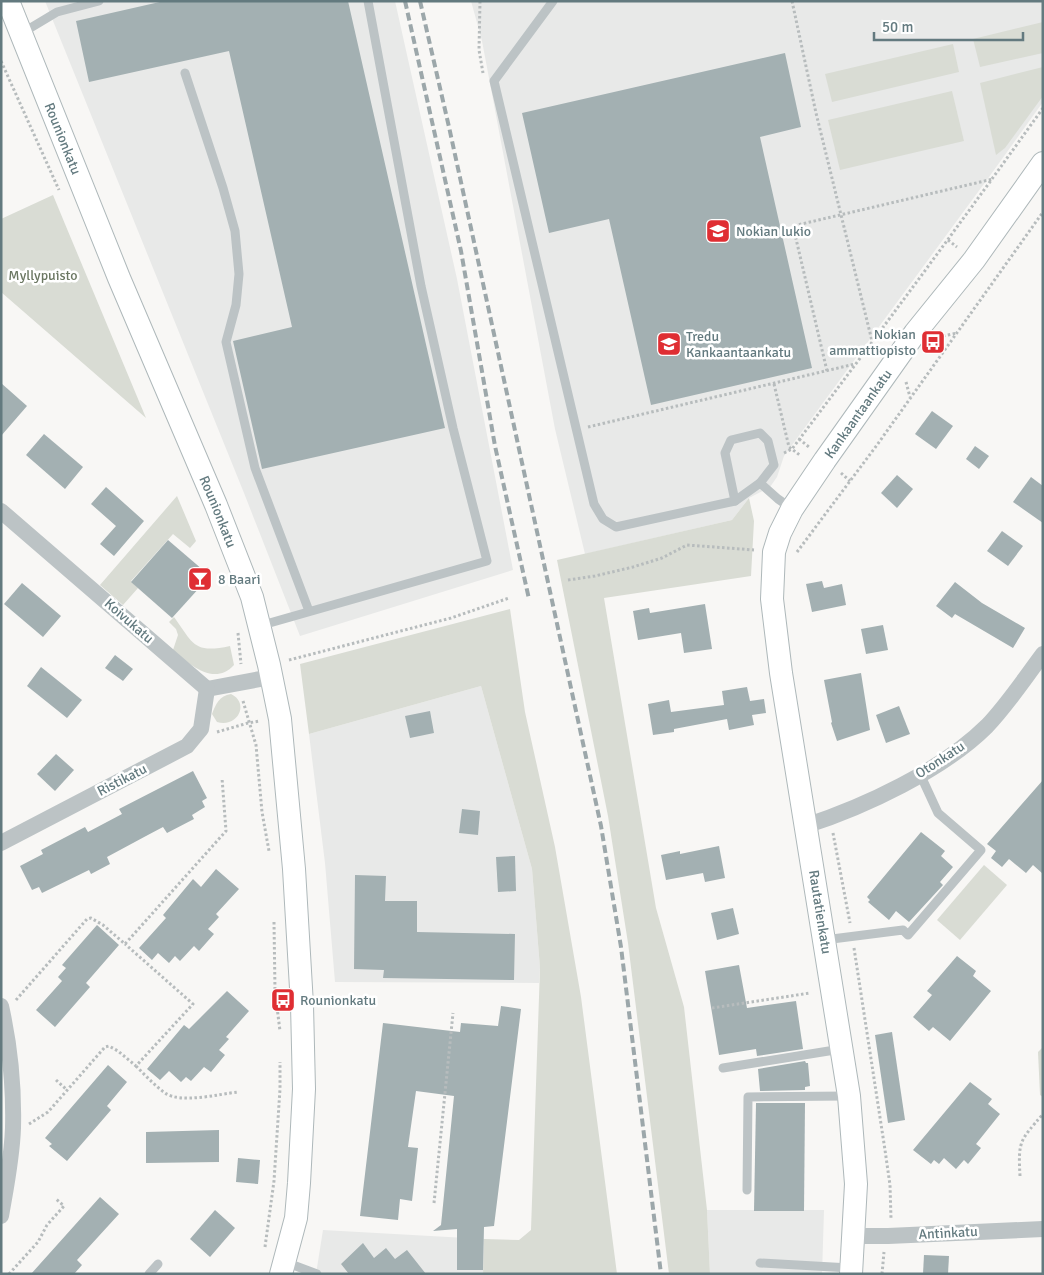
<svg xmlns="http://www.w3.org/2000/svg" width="1044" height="1275" font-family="Signika,sans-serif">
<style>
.built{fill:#e8e9e8}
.green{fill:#d9dcd4}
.building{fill:#a3b0b2}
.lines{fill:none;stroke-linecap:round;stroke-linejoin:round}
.secondary-casing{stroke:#aeb8ba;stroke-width:24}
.path{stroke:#b7bcbd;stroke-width:3;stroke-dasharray:2.5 2.5;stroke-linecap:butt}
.lane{stroke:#bcc3c5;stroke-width:9}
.street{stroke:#bcc3c5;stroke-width:16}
.secondary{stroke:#fff;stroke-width:22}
.rail{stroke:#9ca7aa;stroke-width:4;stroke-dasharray:8 4;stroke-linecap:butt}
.labels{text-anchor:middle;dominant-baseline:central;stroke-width:5;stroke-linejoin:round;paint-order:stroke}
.street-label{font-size:14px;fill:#637a7f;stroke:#fff}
.poi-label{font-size:14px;fill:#637a7f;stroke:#fff;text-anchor:start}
.park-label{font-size:14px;fill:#6b7762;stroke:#fff}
</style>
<rect width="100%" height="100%" fill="#f8f7f5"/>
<g class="built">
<path d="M45 1H395L457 279 513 570 300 636 244 493Z"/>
<path d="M471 1H1043V102L989 177 784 456 777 477 770 487 749 498 732 520 585 554 555 429 482 41Z"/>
<path d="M481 686 532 869 540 968 539 983 335 982 325 863 309 734Z"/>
<path d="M707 1210H824L822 1274H710Z"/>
<path d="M323 1230 484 1239 483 1274H316Z"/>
</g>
<g class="green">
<path d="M1043 22V53L980 67 973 39Z"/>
<path d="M953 44 959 72 832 102 825 74Z"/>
<path d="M1043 67V96L1005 148 996 155 980 83Z"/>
<path d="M952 91 964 141 840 170 828 120Z"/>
<path d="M53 195 65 224 146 418 1 292V219Z"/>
<path d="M177 496 196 541 190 548 173 534 131 581 138 588 123 605 100 585Z"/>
<path d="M749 498 754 521 751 576 604 598 656 908 684 1007 707 1210 710 1274H669L628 943 608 816 557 560 732 520Z"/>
<path d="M510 609 525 712 555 847 581 997 617 1274H483L484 1239 519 1240 531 1230 540 968 532 869 481 686 309 734 300 664Z"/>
<path d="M174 617C193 643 193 654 230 646L234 665C214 687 189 664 173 650L178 635 176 629 169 622Z"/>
<path d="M231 694C250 703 238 728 217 722L212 714C216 704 219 696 231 694Z"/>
<path d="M984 865 1007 885 960 940 937 920Z"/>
<path d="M1043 1047V1097L1040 1095 1038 1052Z"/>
</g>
<g class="building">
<path d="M164 1H348L445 428 262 469 233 341 292 327 229 51 89 82 76 21Z"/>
<path d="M785 53 801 127 760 137 812 368 651 405 609 219 549 233 522 113Z"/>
<path d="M1 383 27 406 1 436Z"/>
<path d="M932 411 953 426 936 449 915 434Z"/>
<path d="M44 434 83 467 65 489 26 455Z"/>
<path d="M975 446 989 456 979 469 966 459Z"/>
<path d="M897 475 913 489 897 508 881 493Z"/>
<path d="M1031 477 1043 486V523L1013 502Z"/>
<path d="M106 487 144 521 114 556 100 544 116 526 91 504Z"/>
<path d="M1002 531 1023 546 1008 566 987 551Z"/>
<path d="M168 540 210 576 172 618 131 582Z"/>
<path d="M822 581 824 588 842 584 846 605 812 612 806 584Z"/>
<path d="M955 582 982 603 1025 628 1013 648 955 614 952 618 936 606Z"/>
<path d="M22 583 61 616 43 637 4 604Z"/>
<path d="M705 604 712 649 684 653 681 633 638 640 633 611 649 608 650 613Z"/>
<path d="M883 625 888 650 866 654 861 629Z"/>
<path d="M115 655 133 669 123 681 105 668Z"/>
<path d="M41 667 82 700 67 718 27 686Z"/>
<path d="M861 673 870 730 837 741 831 723 832 722 824 680Z"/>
<path d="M747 687 750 701 764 699 766 713 752 715 754 725 729 730 727 719 674 729V732L653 735 648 704 669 700 671 712 724 705 722 691Z"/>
<path d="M899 706 910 734 886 743 876 715Z"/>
<path d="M430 711 434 733 410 738 405 716Z"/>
<path d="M56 754 74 770 55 791 37 774Z"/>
<path d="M193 771 207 798 202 801 205 807 192 815 194 819 167 833 163 827 146 836 107 857 110 864 91 874 89 870 42 893 39 887 32 890 20 866 43 854 41 850 85 827 88 832 122 814 119 809Z"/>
<path d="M1043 780V874L1033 865 1026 873 1009 859 1002 867 991 858 996 851 987 844Z"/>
<path d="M462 809 480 811 478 835 459 833Z"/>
<path d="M921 832 945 851 941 856 953 867 940 882 943 885 909 922 896 911 889 920 868 902 870 900 867 897Z"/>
<path d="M719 846 725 878 705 882 703 873 666 880 661 855 680 851V854Z"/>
<path d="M515 856 516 891 498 892 496 857Z"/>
<path d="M216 869 239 889 216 914 219 917 208 929 214 934 199 951 194 946 180 961 175 956 169 963 158 953 152 960 139 948 166 918 163 915 193 879 201 887Z"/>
<path d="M355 875 386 876 385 901H417V932L515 934 514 980 383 978 384 970 354 969Z"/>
<path d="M733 908 739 934 717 940 711 913Z"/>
<path d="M97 925 119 945 86 983 90 987 55 1027 36 1010 62 981 58 977 66 968 62 965Z"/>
<path d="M957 956 976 971 973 976 991 991 950 1041 933 1027 929 1031 913 1017 932 995 927 991Z"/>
<path d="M739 965 747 1008 796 1001 803 1049 757 1056 756 1049 719 1055 705 971Z"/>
<path d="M227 991 249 1011 226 1037 229 1039 219 1050 225 1055 211 1072 204 1067 191 1081 186 1077 181 1082 169 1071 160 1080 147 1069 184 1025 189 1029Z"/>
<path d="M501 1006 521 1009 494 1226 484 1227 483 1270H457V1229L433 1231 441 1225 454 1096 416 1091 408 1147 418 1148 412 1201 400 1199 398 1220 360 1216 383 1023 460 1032 461 1023 498 1026Z"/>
<path d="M892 1032 905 1120 888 1123 875 1035Z"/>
<path d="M805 1061 806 1063H808L810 1086 805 1087V1090L760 1091 758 1069Z"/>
<path d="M108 1065 127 1082 107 1106 111 1110 67 1161 49 1146 52 1144 45 1138Z"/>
<path d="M970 1082 992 1099 988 1104 1000 1114 976 1144 981 1148 968 1164 964 1160 956 1169 944 1158 939 1164 934 1160 931 1164 913 1150Z"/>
<path d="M756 1103H805L804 1211H754Z"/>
<path d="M219 1130V1162L146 1163V1132Z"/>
<path d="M238 1158 260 1160 258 1184 236 1182Z"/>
<path d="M100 1197 119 1214 77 1260 82 1265 74 1274H31Z"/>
<path d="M215 1210 235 1228 210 1257 190 1239Z"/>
<path d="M363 1243 374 1258 386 1248 395 1259 407 1250 426 1274H349L341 1264Z"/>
<path d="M924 1255 949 1256 948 1274H923Z"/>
</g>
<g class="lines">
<defs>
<g id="secondary">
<path id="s1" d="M8 1 119 278 216 505 252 597 269 665 280 719 294 869 302 1005 304 1089 299 1183 296 1218 281 1274"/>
<path id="s2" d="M851 1274 856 1184 849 1096 781 673 772 599 774 552 780 533 792 509 825 460 915 333 974 260 1043 163"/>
</g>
</defs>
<use href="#secondary" class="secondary-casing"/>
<g class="path">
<path d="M480 1 479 50 483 73"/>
<path d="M792 1 816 113 872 341"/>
<path d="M1 61 59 190"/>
<path d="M948 240 957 247"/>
<path d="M938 337 957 333"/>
<path d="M827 371 793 226 993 179"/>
<path d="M906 382 910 397"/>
<path d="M774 384 789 447 801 456"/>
<path d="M588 427 855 364"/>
<path d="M799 439 809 447"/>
<path d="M784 453 792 449C877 336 961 223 1043 108"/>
<path d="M841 473 850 481"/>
<path d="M797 552 877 445 1043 212"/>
<path d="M568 580 595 576 633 567 662 558 687 545 754 550"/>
<path d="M238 633 241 664"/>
<path d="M289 660 451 618 509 598"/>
<path d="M243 701 256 745 262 812 269 851"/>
<path d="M217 732 248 723 260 721"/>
<path d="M833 833 850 923"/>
<path d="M274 922 275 991 280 1031"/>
<path d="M854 948 885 1150 890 1185 891 1219"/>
<path d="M16 1000 87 919 91 918 103 925 125 944 226 831 222 778"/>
<path d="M712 1008 810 993"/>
<path d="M136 1066C145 1075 154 1085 165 1093 181 1104 219 1094 238 1092"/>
<path d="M56 1080 67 1090"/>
<path d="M29 1124 48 1112 105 1047 109 1046 118 1051 136 1066 193 1004 125 944"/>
<path d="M1020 1176C1018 1140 1020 1141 1043 1114"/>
<path d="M434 1203 453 1013"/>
<path d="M265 1247 274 1181 280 1089V1062"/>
<path d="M9 1274 38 1242 47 1225 64 1206 56 1199"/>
<path d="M882 1274 884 1252"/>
</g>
<g class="lane">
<path d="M553 1 494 81 594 504 603 519 616 527 735 501 760 483 778 499 791 508"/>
<path d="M22 33 57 12 99 1"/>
<path d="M185 73 223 188 235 231 239 274 236 305 226 342 255 468 309 611"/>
<path d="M735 501 725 453 731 440 760 433 768 441 774 465 760 483"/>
<path d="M259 626 487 561 453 428 421 286 368 1"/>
<path d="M824 940 903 930 908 935 981 850 938 813 920 774"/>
<path d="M723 1068 841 1049"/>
<path d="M747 1190 748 1097 847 1096"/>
<path d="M285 1262 317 1274"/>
<path d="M760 1263 850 1268"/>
<path d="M149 1274 158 1264"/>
</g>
<g class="street">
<path d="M1 511 207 689 271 677"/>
<path d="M805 826C864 807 943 770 987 726 1008 704 1025 678 1043 654"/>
<path d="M1 843 187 746 201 729 207 689"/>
<path d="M1 1006C10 1046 14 1088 13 1128 12 1158 6 1187 1 1216"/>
<path d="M854 1236H888L1043 1229"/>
</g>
<use href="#secondary" class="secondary"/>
<g class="rail">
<path d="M405 1 461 251 495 446 529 599"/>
<path d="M420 1 449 127 601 826 621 947 661 1274"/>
</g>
</g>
<defs>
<symbol id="school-square" viewBox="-11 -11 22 22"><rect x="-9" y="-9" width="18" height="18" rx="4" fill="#df2e33" stroke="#fff"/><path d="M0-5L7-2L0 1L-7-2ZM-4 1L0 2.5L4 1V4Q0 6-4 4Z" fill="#fff"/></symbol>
<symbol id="bus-square" viewBox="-11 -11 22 22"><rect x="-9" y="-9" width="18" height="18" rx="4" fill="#df2e33" stroke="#fff"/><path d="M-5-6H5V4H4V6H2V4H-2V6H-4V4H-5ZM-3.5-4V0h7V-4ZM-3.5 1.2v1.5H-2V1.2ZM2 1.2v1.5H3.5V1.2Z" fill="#fff"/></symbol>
<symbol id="bar-square" viewBox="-11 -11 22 22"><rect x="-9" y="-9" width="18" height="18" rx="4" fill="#df2e33" stroke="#fff"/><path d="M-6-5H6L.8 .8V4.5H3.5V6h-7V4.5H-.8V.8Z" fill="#fff"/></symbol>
</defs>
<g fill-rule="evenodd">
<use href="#school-square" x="704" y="217" width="28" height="28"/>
<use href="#bus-square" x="919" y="328" width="28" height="28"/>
<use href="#school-square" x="655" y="330" width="28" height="28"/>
<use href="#bar-square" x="186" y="565" width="28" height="28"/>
<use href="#bus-square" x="269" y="986" width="28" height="28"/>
</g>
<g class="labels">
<g class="street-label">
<text stroke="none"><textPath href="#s1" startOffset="148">Rounionkatu</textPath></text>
<text stroke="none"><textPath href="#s2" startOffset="891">Kankaantaankatu</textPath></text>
<text stroke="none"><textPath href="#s1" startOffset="552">Rounionkatu</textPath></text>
<text transform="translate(129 621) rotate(41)">Koivukatu</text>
<text transform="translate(940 760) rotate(-33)">Otonkatu</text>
<text transform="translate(122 780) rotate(-27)">Ristikatu</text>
<text transform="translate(820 912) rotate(81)">Rautatienkatu</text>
<text transform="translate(948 1233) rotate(-3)">Antinkatu</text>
</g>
<g class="poi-label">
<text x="736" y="231">Nokian lukio</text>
<text x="916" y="334" text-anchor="end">Nokian<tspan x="916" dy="16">ammattiopisto</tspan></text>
<text x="686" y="336">Tredu<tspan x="686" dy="16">Kankaantaankatu</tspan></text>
<text x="218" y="579">8 Baari</text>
<text x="300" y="1000">Rounionkatu</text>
</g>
<g class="park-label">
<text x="43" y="275">Myllypuisto</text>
</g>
</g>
<rect width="1044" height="1275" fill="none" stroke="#637a7f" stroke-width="5"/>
<path d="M874 32v8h149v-8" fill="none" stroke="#637a7f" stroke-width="2.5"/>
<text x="882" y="32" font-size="15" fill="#637a7f" stroke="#ffffff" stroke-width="4" paint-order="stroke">50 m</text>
</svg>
